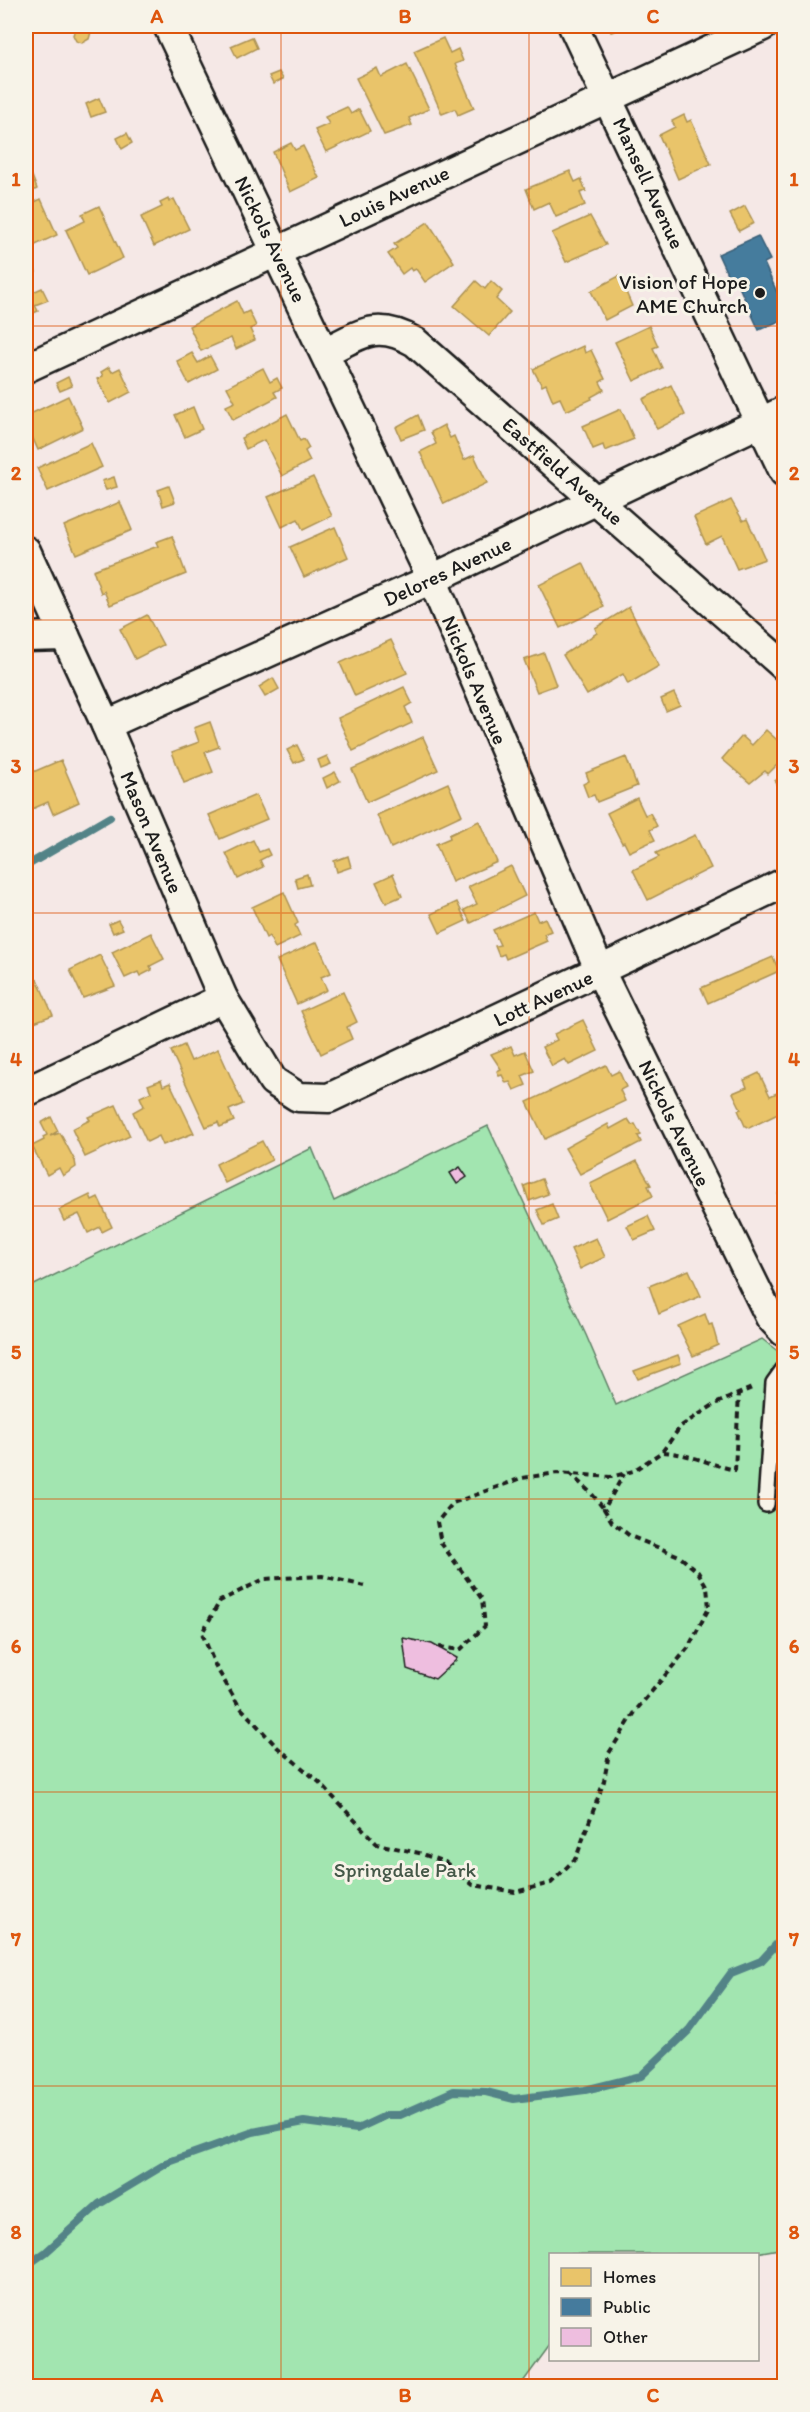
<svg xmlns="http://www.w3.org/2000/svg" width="810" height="2412" font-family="Itim,sans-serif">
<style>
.green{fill:#a2e5b0;stroke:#5f8066;stroke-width:1.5}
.homes{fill:#e9c46a;stroke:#ac9253;stroke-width:1.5}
.public{fill:#457b9d;stroke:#395e76;stroke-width:1.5}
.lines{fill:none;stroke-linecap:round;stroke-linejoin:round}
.stream{stroke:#538387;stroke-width:8}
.building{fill:#eebedf;stroke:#1c1c1c;stroke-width:1.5}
.lane-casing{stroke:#1c1c1c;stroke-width:20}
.street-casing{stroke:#1c1c1c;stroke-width:33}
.path{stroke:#1c1c1c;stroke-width:4;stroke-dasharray:6 4.5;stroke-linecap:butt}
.lane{stroke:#f7f3e8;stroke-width:15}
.street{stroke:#f7f3e8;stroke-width:28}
.grid{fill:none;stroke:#de560d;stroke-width:1.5;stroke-opacity:0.55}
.poi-dot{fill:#1c1c1c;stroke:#f7f3e8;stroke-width:2}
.labels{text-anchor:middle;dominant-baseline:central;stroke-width:6;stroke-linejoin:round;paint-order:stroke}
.street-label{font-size:21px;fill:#1c1c1c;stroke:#f7f3e8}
.poi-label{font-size:21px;fill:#1c1c1c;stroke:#f7f3e8;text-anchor:end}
.park-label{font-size:21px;fill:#445848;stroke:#f7f3e8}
.neatline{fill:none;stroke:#de560d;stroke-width:2}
.grid-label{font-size:20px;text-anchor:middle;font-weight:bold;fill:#de560d}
</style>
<rect width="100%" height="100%" fill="#f5e8e6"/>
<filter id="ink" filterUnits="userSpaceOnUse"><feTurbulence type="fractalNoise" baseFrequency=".0167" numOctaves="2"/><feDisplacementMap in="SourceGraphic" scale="12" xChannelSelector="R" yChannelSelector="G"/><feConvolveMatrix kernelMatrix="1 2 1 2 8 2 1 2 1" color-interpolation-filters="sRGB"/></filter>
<g filter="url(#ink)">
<path class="green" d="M488 1126 586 1335 616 1405 762 1339 784 1356V2248L751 2254H550V2345L520 2386H26V1289L312 1148 334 1201Z"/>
<g class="homes">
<path d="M76 26H104L91 32 89 39 82 43 76 41 73 35Z"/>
<path d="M608 26H630L611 32Z"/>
<path d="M252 37 257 48 237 58 231 46Z"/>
<path d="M443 38 450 53 458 49 463 61 455 64 474 108 458 115 455 109 442 114 414 51Z"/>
<path d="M407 64 429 109 409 118 412 125 384 135 356 78 377 68 381 77Z"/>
<path d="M279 72 283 79 273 84 269 76Z"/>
<path d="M99 98 105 112 91 117 86 104Z"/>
<path d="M347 107 351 114 359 109 370 131 326 152 315 130 329 124 325 117Z"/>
<path d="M684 115 687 122 691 120 711 164 678 179 659 135 675 127 672 121Z"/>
<path d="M127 133 132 143 122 149 117 138Z"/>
<path d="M291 143 295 150 303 146 319 178 290 192 273 152Z"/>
<path d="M570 171 575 182 581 179 586 191 580 193 585 205 556 217 549 202 534 209 526 189Z"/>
<path d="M32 176 37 189 26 195V179Z"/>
<path d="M41 199 57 235 29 248 26 243V217L30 215 26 206Z"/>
<path d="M168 199 169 202 174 199 189 229 154 246 141 217 162 207 160 203Z"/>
<path d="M99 206 123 258 87 275 66 230 85 221 82 214Z"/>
<path d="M745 206 754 223 739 231 730 214Z"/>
<path d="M590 216 606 245 566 262 552 233Z"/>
<path d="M428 222 454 262 425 282 416 269 412 271 410 268 402 274 388 254 397 248 394 244Z"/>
<path d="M30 259 36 272 26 277V262Z"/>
<path d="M619 276 632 306 605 320 591 291Z"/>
<path d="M26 281 31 293 42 288 48 300 35 305 38 311 26 316Z"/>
<path d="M476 281 485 289 491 281 502 291 496 299 510 312 489 336 454 306Z"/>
<path d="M237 301 243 314 249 311 256 326 250 329 255 340 236 349 231 338 201 351 189 326Z"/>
<path d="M649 326 658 346 653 348 662 368 634 381 615 342Z"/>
<path d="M583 346 585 353 591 350 605 379 600 382 604 390 591 397 592 399 566 411 560 398 553 401 546 384 542 386 533 369Z"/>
<path d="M192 353 198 363 210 356 217 369 189 384 177 361Z"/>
<path d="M109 367 112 372 120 368 131 392 110 403 97 379 103 376 101 372Z"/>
<path d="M263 368 270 382 277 378 282 388 274 392 277 397 233 420 226 406 235 402 227 387Z"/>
<path d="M68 377 72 386 60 391 56 383Z"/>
<path d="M671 385 685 415 657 429 643 399Z"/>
<path d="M68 396 83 428 38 450 26 423V416Z"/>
<path d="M193 407 202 429 185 437 175 415Z"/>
<path d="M621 409 634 439 605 451 603 445 593 449 583 426Z"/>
<path d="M287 414 300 441 304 439 309 448 305 451 310 461 282 476 264 440 246 449 241 438Z"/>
<path d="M418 415 424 430 401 439 396 427Z"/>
<path d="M444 425 450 438 454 436 464 460 474 455 487 483 444 504 420 452 436 444 431 432Z"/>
<path d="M91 443 102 467 48 491 37 468Z"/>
<path d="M114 477 117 487 106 490 102 481Z"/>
<path d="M313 477 332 516 303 530 298 519 282 527 268 497Z"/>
<path d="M169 486 175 502 163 506 158 490Z"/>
<path d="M731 500 743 521 747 519 765 559 737 569 722 536 706 544 694 517Z"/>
<path d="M120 502 132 530 76 554 64 526Z"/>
<path d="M335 527 348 557 304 577 290 547Z"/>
<path d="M172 536 186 574 110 605 104 591 101 593 93 570 158 546 156 542Z"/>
<path d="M583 563 604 607 560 628 539 585Z"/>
<path d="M629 607 659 666 628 684 623 674 587 695 563 655 597 633 595 628Z"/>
<path d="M147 615 163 645 135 659 120 629Z"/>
<path d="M391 640 407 673 355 696 340 663Z"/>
<path d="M544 653 556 685 537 692 524 660Z"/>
<path d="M273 678 279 689 265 697 259 687Z"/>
<path d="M404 687 412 703 405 707 412 723 353 751 338 718Z"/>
<path d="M674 693 680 705 666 711 661 699Z"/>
<path d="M210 722 219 747 205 752 213 772 184 783 172 752 199 742 194 728Z"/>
<path d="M766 730 784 746V765L779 763 768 774 765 771 750 783 722 759 742 736 752 745Z"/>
<path d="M423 737 438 770 367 802 352 769Z"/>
<path d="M297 745 304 759 294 763 287 750Z"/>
<path d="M327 756 331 764 321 768 318 760Z"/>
<path d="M626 757 637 786 597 802 594 795 588 797 583 784 589 781 586 773Z"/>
<path d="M61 760 79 802 53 814 48 802 30 810 26 800V775Z"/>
<path d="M335 772 340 781 327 788 323 778Z"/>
<path d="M784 774V786L780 789 775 781Z"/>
<path d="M448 783 462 815 391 848 377 815Z"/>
<path d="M256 795 267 819 220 839 209 815Z"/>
<path d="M637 798 645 815 650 813 657 826 650 830 655 840 629 852 624 842 622 843 607 813Z"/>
<path d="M479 821 497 862 452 882 436 844 450 838 449 835Z"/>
<path d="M695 835 711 868 648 900 633 870 659 857 656 853Z"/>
<path d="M253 840 259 852 267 849 270 855 260 860 263 867 238 879 226 853Z"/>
<path d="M348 856 351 867 337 872 334 861Z"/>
<path d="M511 866 525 896 471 923 464 910 477 904 468 887Z"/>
<path d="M307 874 310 885 298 888 295 878Z"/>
<path d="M393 874 402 896 386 903 376 882Z"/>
<path d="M284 892 298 923 295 925 300 936 275 948 269 936 266 938 252 907Z"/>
<path d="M457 902 466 921 440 933 431 914Z"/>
<path d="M534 912 538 921 545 918 551 931 544 934 547 941 506 959 504 954 499 956 495 946 500 945 493 930Z"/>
<path d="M118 920 123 929 113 933 109 924Z"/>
<path d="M151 933 164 959 150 966 152 970 140 976 138 972 125 978 112 952Z"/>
<path d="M317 942 331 973 321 977 327 990 297 1004 277 960Z"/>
<path d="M100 955 115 986 83 998 70 970Z"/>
<path d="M773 957 779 971 708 1003 701 988Z"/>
<path d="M37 979 53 1015 26 1025V985Z"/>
<path d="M343 992 357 1022 347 1027 352 1039 321 1054 301 1011Z"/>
<path d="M583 1020 598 1051 569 1065 565 1059 552 1066 542 1047 557 1040 554 1034Z"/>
<path d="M184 1045 191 1061 218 1049 243 1104 229 1110 234 1121 220 1127 218 1122 206 1127 171 1051Z"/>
<path d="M511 1046 515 1055 525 1051 534 1071 522 1076 526 1085 514 1090 510 1082 506 1083 502 1075 499 1076 497 1071 501 1069 491 1054Z"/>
<path d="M606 1065 611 1075 619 1071 626 1087 620 1090 625 1101 545 1139 527 1102Z"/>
<path d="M759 1073 770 1096 784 1090V1111L749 1128 745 1126 738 1110 741 1109 733 1093 747 1087 744 1080Z"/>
<path d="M161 1080 163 1086 170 1083 194 1133 163 1145 159 1136 147 1142 133 1112 144 1106 140 1097 151 1092 148 1085Z"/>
<path d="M116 1105 130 1136 85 1157 72 1129 90 1120 88 1117Z"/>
<path d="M51 1117 58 1131 50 1136 60 1133 75 1161 76 1167 63 1176 59 1168 47 1175 32 1146 44 1140 43 1137 47 1135 41 1123Z"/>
<path d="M628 1119 632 1125 635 1124 641 1135 638 1136 641 1142 580 1174 565 1148 608 1124 610 1129Z"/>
<path d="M262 1141 272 1160 225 1183 216 1164Z"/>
<path d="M637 1161 651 1185 648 1186 653 1196 607 1219 590 1184Z"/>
<path d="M542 1179 548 1194 529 1201 524 1186Z"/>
<path d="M784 1191V1222L778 1207 783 1204 778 1194Z"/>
<path d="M90 1195 92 1200 98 1197 112 1227 102 1232 100 1227 88 1233 79 1214 64 1221 59 1210Z"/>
<path d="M552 1204 558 1219 544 1225 537 1210Z"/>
<path d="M648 1216 655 1231 634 1240 627 1226Z"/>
<path d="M596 1238 605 1257 580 1269 571 1249Z"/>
<path d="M689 1270 701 1296 659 1314 649 1286Z"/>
<path d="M705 1314 709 1325 712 1324 718 1345 693 1356 678 1326Z"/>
<path d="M678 1355 681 1363 638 1379 634 1371Z"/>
</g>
<path class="public" d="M758 236 770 260 764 263 784 308V319L759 330 734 276 729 278 718 254Z"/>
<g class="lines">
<g class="stream">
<path d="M26 866 110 817"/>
<path d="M26 2266 46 2252 99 2204 169 2162 253 2132 304 2122 357 2129 387 2115H400L454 2091 486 2092 514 2099 585 2090 641 2076 689 2030 731 1973 761 1961 784 1936"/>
</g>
</g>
<g class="building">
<path d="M460 1167 467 1177 457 1184 450 1173Z"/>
<path d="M403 1638 432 1644 457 1658 456 1660 435 1679 407 1669Z"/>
</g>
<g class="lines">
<defs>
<path id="lane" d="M766 1504 774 1383 784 1369"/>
<g id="street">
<path d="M168 26 432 579 600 971 770 1317 784 1332"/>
<path d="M573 26 784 472"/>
<path d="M325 352C361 334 376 320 415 342L784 666"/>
<path d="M26 368 763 26"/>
<path d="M26 551 106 725 223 998 273 1081 298 1097 329 1098 784 883"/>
<path d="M26 637 65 636"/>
<path d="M106 725 432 579 784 411"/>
<path d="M26 1092 223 998"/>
</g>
</defs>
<use href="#lane" class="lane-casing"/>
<use href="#street" class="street-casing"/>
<g class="path">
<path d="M663 1452C691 1454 708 1464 735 1470L739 1393"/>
<path d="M569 1473 591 1493 604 1509"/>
<path d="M365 1586 322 1576 264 1579 220 1601 202 1633 215 1665 239 1706 277 1747 319 1782 377 1844 419 1853 445 1862 473 1885 515 1892 551 1883 576 1858 604 1781 609 1753 637 1709 688 1648 709 1608 707 1587 698 1572 679 1556 630 1536 612 1522 604 1509 624 1474"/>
<path d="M439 1647 460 1650 485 1626 482 1599 441 1543 437 1522 453 1503 522 1478 557 1473 611 1477 633 1471 662 1452 681 1426 715 1404 754 1387"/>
</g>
<use href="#lane" class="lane"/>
<use href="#street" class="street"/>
</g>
</g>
<path class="grid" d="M281 26V2386M529 26V2386M26 326H784M26 620H784M26 913H784M26 1206H784M26 1499H784M26 1792H784M26 2086H784"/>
<circle class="poi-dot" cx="760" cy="293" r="6"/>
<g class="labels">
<g class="street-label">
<text transform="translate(649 183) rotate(65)">Mansell Avenue</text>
<text transform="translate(394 196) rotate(-25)">Louis Avenue</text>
<text transform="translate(271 239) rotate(64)">Nickols Avenue</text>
<text transform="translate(563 471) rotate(41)">Eastfield Avenue</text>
<text transform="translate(447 571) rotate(-25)">Delores Avenue</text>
<text transform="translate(475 680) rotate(67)">Nickols Avenue</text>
<text transform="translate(152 832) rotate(67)">Mason Avenue</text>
<text transform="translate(543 998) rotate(-25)">Lott Avenue</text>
<text transform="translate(675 1123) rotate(64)">Nickols Avenue</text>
</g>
<g class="poi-label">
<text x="748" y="281">Vision of Hope<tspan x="748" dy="24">AME Church</tspan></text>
</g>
<g class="park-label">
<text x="405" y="1869">Springdale Park</text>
</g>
</g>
<rect width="810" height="2412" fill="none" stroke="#f7f3e8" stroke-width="66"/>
<rect x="549" y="2253" width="210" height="108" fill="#f7f3e8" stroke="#9f9d96" stroke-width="1.5"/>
<rect x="561" y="2268" width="30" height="18" fill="#e9c46a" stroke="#9f9d96" stroke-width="1.5"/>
<text x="603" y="2283" font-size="18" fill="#1c1c1c">Homes</text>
<rect x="561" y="2298" width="30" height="18" fill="#457b9d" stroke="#9f9d96" stroke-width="1.5"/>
<text x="603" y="2313" font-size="18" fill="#1c1c1c">Public</text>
<rect x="561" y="2328" width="30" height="18" fill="#eebedf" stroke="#9f9d96" stroke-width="1.5"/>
<text x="603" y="2343" font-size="18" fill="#1c1c1c">Other</text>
<rect x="33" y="33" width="744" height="2346" class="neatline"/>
<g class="grid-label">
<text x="157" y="23">A</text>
<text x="405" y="23">B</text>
<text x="653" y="23">C</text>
<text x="16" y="186">1</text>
<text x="794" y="186">1</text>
<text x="16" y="480">2</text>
<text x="794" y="480">2</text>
<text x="16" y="773">3</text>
<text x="794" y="773">3</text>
<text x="16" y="1066">4</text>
<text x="794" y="1066">4</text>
<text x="16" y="1359">5</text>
<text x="794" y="1359">5</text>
<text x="16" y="1653">6</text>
<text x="794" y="1653">6</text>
<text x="16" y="1946">7</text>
<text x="794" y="1946">7</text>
<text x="16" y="2239">8</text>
<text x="794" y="2239">8</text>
<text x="157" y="2402">A</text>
<text x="405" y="2402">B</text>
<text x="653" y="2402">C</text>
</g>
</svg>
